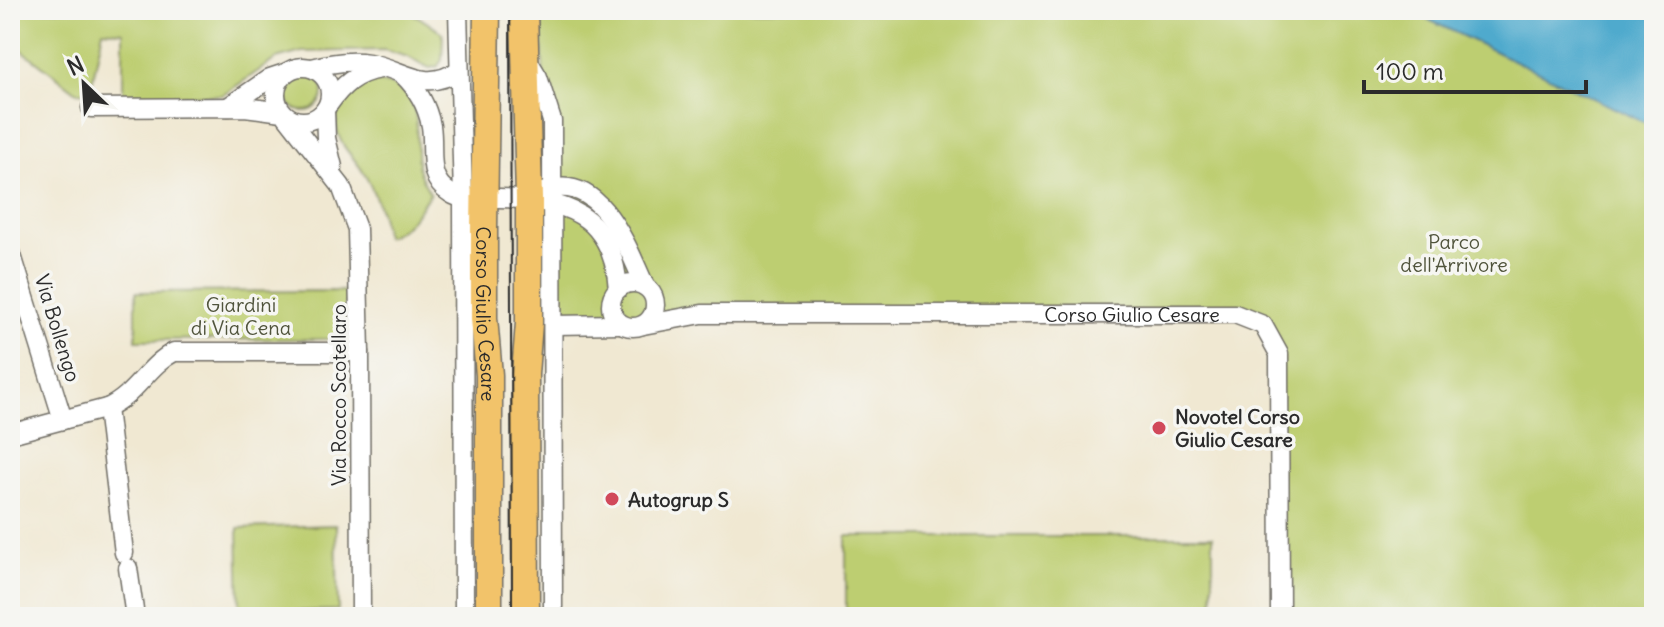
<svg xmlns="http://www.w3.org/2000/svg" width="1664" height="627" font-family="Delius,sans-serif">
<style>
.green{fill:#bdce71;stroke:#747c4e;stroke-width:2}
.water{fill:#50aacd;stroke:#3e6a7c;stroke-width:2}
.lines{fill:none;stroke-linecap:round;stroke-linejoin:round}
.street-casing{stroke:#706d65;stroke-width:21}
.primary-casing{stroke:#706d65;stroke-width:29}
.street{stroke:#fff;stroke-width:18}
.primary{stroke:#f2c36a;stroke-width:26}
.tram{stroke:#2b2b2b;stroke-width:2}
.poi-dot{fill:#d1495b;stroke:#f6f6f2;stroke-width:3}
.labels{text-anchor:middle;dominant-baseline:central;stroke-width:7;stroke-linejoin:round;paint-order:stroke}
.park-label{font-size:20px;fill:#50543c;stroke:#f6f6f2}
.street-label{font-size:20px;fill:#2b2b2b;stroke:#f6f6f2}
.poi-label{font-size:20px;font-weight:bold;fill:#2b2b2b;stroke:#f6f6f2;text-anchor:start}
</style>
<rect width="100%" height="100%" fill="#f6f6f2"/>
<filter id="ink" filterUnits="userSpaceOnUse"><feTurbulence type="fractalNoise" baseFrequency=".0125" numOctaves="2"/><feDisplacementMap in="SourceGraphic" scale="16" xChannelSelector="R" yChannelSelector="G"/><feConvolveMatrix kernelMatrix="1 2 1 2 8 2 1 2 1" color-interpolation-filters="sRGB"/></filter>
<filter id="wash" filterUnits="userSpaceOnUse"><feTurbulence type="fractalNoise" baseFrequency=".006" numOctaves="4" result="noise"/><feDisplacementMap in="SourceGraphic" scale="32" xChannelSelector="R" yChannelSelector="G"/><feGaussianBlur stdDeviation="1.8" result="paint"/><feColorMatrix in="noise" values="0 0 0 0 0 0 0 0 0 0 0 0 0 0 0 0 0 1.4 0 .05"/><feComposite in="paint" operator="in"/></filter>
<g filter="url(#wash)">
<rect width="100%" height="100%" fill="#f0e8d2"/>
<g class="green">
<path d="M10 10H399L417 16 443 33 442 60 437 67 429 68 408 57 384 50 302 52 276 59 223 95 123 98V32L103 30 90 93 77 92 10 41Z"/>
<path d="M541 10H1410L1654 126V617H1280L1279 354 1263 325 1235 314H731L553 325Z"/>
<circle cx="304" cy="92" r="19"/>
<path d="M375 82C432 86 411 134 419 171 421 178 426 186 430 193 417 213 409 229 385 237 382 214 375 191 363 172 357 161 347 153 341 141 327 113 347 87 375 82Z"/>
<path d="M346 291V339L136 340V292Z"/>
<path d="M336 525 338 610 240 613 238 528Z"/>
<rect x="846" y="536" width="367" height="81"/>
</g>
<path class="water" d="M1408 10H1654V127Z"/>
</g>
<g filter="url(#ink)">
<g class="lines">
<defs>
<g id="street">
<path d="M458 10 463 198 464 617"/>
<path d="M526 57 538 77 552 121 553 617"/>
<circle cx="303" cy="94" r="27"/>
<path d="M312 68C330 63 350 60 369 63 404 69 424 94 459 70"/>
<path d="M402 74C417 88 427 105 431 126 435 151 425 178 450 193 463 202 483 198 498 198 564 199 613 213 618 289"/>
<path d="M329 104C342 85 356 73 380 69"/>
<path d="M228 107 270 78 285 73"/>
<path d="M91 108 245 107 282 112"/>
<path d="M325 110 326 138 333 167"/>
<path d="M287 117 341 186 357 229 360 352 361 617"/>
<path d="M543 192C599 168 628 248 645 286"/>
<path d="M10 249 63 420"/>
<circle cx="633" cy="305" r="22"/>
<path d="M553 325 621 324"/>
<path id="s1" d="M643 325 702 314H1235L1263 325 1279 354 1280 617"/>
<path d="M107 408 124 553"/>
<path d="M10 434 107 408C135 396 148 365 174 352H360"/>
<path d="M128 568 135 617"/>
</g>
<g id="primary">
<path id="s2" d="M487 10 484 230V318L489 375V617"/>
<path d="M524 10 529 198V323L525 374 526 617"/>
</g>
</defs>
<use href="#street" class="street-casing"/>
<use href="#primary" class="primary-casing"/>
<use href="#street" class="street"/>
<use href="#primary" class="primary"/>
<path class="tram" d="M510 10 512 617"/>
</g>
</g>
<g class="poi-dot">
<circle cx="1159" cy="428" r="8"/>
<circle cx="612" cy="499" r="8"/>
</g>
<g class="labels">
<g class="park-label">
<text x="1454" y="241">Parco<tspan x="1454" dy="23">dell'Arrivore</tspan></text>
<text x="241" y="304">Giardini<tspan x="241" dy="23">di Via Cena</tspan></text>
</g>
<g class="street-label">
<text stroke="none"><textPath href="#s2" startOffset="304">Corso Giulio Cesare</textPath></text>
<text stroke="none"><textPath href="#s1" startOffset="490">Corso Giulio Cesare</textPath></text>
<text transform="translate(58 328) rotate(73)">Via Bollengo</text>
<text transform="translate(338 395) rotate(-90)">Via Rocco Scotellaro</text>
</g>
<g class="poi-label">
<text x="1175" y="416">Novotel Corso<tspan x="1175" dy="23">Giulio Cesare</tspan></text>
<text x="628" y="499">Autogrup S</text>
</g>
</g>
<rect width="1664" height="627" fill="none" stroke="#f6f6f2" stroke-width="40"/>
<g transform="translate(84 84) rotate(335)" stroke="#f6f6f2" stroke-width="6" paint-order="stroke">
<path d="M0-6L14 30L0 20L-14 30Z" fill="#2b2b2b"/>
<text y="-12" font-size="22" font-weight="bold" text-anchor="middle" fill="#2b2b2b">N</text>
</g>
<path d="M1364 80v12h222v-12" fill="none" stroke="#2b2b2b" stroke-width="4"/>
<text x="1376" y="80" font-size="24" fill="#2b2b2b" stroke="#f6f6f2" stroke-width="6" paint-order="stroke">100 m</text>
</svg>
